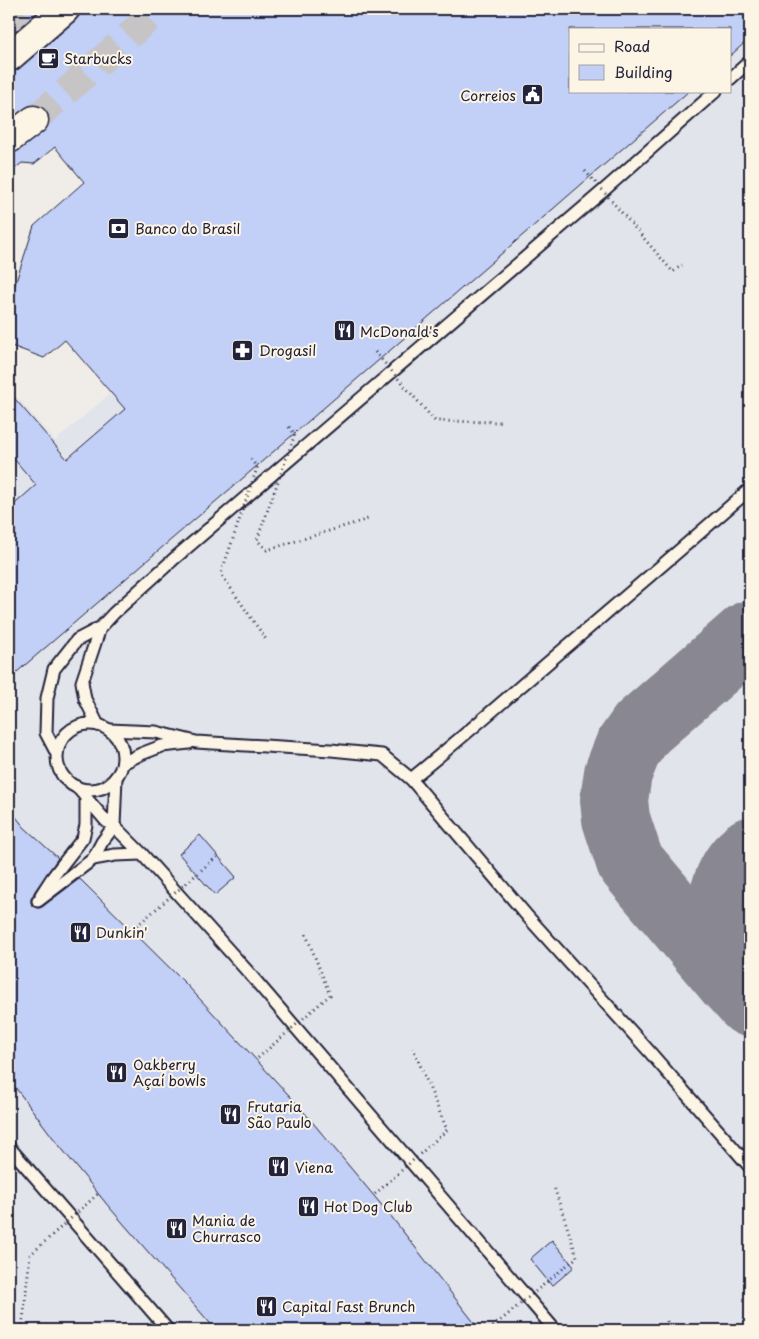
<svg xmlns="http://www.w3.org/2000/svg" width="759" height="1339" font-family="'Playpen Sans',sans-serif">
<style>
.built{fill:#e2e4ec;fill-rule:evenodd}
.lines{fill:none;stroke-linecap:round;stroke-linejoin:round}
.taxiway{stroke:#898892;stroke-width:68}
.building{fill:#c2cff6;stroke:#22223b}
.tertiary-tunnel{stroke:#c7c4c5;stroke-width:28;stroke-dasharray:28 14;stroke-linecap:butt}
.service-casing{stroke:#22223b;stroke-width:15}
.tertiary-casing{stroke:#22223b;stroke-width:31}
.path{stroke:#22223b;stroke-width:3;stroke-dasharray:1 4;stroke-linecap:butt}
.service{stroke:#fcf5e5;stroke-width:11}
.tertiary{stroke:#fcf5e5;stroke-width:28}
.path-bridge{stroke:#22223b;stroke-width:3;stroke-dasharray:1 4;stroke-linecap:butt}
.labels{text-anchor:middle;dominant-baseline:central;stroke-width:4;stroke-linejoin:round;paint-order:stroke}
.poi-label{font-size:14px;fill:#22223b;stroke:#fcf5e5;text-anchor:start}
</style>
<rect width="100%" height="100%" fill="#f0ede8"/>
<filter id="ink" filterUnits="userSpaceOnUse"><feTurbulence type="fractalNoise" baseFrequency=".02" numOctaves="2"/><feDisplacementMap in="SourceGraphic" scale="10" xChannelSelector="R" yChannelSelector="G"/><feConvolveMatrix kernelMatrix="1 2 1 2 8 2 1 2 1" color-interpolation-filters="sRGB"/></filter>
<g filter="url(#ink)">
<path class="built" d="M70 9H750V1330H9V388L55 441 121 384 89 185 9 90V62ZM570 29H730V91H570Z"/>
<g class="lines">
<g class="taxiway">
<path d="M750 634 642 728 628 748 618 773 614 800 616 819 630 862 731 982 750 1003"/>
<path d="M741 989C735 975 729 961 724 947 716 920 722 884 739 862 742 858 747 855 750 851"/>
</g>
</g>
<g class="building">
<path d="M22 9H41L9 37V20Z"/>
<path d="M80 9H750V38L730 56V29H570V91H689L243 478 17 672 9 662V509L36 485 9 453V392L67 459 125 409 65 340 44 358 9 345V303L34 226 84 182 55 147 34 164 22 163 9 173V154L18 151 43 132 48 126 50 119 46 110 40 106 33 104 25 108 9 120V72H12L19 69 75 21 80 15Z"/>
<path d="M9 808 24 827 58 858 35 891 31 899V902L32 906 38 908 42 907 79 879 81 880 186 984 298 1105 390 1215 480 1330H216L109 1207 54 1139 9 1079Z"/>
<path d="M200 835 236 877 215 895 179 854Z"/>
<path d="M552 1240 574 1267 552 1286 530 1259Z"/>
</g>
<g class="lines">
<g class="tertiary-tunnel">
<path d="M9 19 21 9"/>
<path d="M34 120 159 9"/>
</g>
<defs>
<g id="service">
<path d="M730 79 750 61"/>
<path d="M750 489C691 541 631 592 571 643 518 688 466 735 411 779L528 917 648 1050 750 1167"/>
<circle cx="90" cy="757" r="33"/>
<path d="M98 725 85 699 82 682 100 628 114 613 176 557 603 191 716 91"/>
<path d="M109 730 156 732 196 742 331 750 382 755 411 779"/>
<path d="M57 754 46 733 47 698 54 669 77 640 100 628"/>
<path d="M123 763 141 754 162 746 189 743"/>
<path d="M77 787 106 821 114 826 142 854 249 973 555 1330"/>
<path d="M93 859 115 855 142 854"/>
<path d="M41 895 52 878 83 838 86 825V797"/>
<path d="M38 901 93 859 102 842 114 826 116 777"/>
<path d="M9 1147 168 1330"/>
</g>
<g id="tertiary">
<path d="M9 57 65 9"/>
<path d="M9 139 34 120"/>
</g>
</defs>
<use href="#service" class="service-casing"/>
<use href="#tertiary" class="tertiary-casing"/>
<g class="path">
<path d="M667 1321 668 1330"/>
<path d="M215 1330 219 1327"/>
</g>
<use href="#service" class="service"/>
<use href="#tertiary" class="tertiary"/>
<g class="path-bridge">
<path d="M585 171 603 191 673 272 682 265"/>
<path d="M375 352 435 421 503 422"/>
<path d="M289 427 295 434 257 540 267 550 368 519"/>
<path d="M251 459 257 468 221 574 267 641"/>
<path d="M133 929 220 854"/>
<path d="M258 1058 330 995 305 932"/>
<path d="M375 1194 447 1130 413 1048"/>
<path d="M22 1330 30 1255 99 1193"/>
<path d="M489 1330 577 1257 554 1187"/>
</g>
</g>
</g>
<defs>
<symbol id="cafe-square" viewBox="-11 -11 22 22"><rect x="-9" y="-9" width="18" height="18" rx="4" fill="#22223b" stroke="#fcf5e5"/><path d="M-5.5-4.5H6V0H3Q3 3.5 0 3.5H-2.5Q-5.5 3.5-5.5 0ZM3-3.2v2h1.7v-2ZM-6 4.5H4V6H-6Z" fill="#fff"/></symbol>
<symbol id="civic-square" viewBox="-11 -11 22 22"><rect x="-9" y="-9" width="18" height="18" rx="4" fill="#22223b" stroke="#fcf5e5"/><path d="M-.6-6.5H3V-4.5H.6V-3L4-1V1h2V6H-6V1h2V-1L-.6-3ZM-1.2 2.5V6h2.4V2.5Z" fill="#fff"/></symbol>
<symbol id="bank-square" viewBox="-11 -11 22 22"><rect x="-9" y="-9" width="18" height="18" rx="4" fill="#22223b" stroke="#fcf5e5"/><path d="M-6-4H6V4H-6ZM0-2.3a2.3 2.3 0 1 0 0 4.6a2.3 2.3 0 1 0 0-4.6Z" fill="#fff"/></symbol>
<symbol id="restaurant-square" viewBox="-11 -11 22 22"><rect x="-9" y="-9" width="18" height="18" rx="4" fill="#22223b" stroke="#fcf5e5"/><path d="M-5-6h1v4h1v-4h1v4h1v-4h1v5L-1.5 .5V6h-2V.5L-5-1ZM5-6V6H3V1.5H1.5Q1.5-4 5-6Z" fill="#fff"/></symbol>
<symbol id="pharmacy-square" viewBox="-11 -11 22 22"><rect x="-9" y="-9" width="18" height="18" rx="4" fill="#22223b" stroke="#fcf5e5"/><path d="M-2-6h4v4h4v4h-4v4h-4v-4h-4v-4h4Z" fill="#fff"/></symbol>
</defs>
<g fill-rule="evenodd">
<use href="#cafe-square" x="36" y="46" width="25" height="25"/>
<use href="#civic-square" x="520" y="82" width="25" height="25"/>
<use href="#bank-square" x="106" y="216" width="25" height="25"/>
<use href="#restaurant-square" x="332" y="318" width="25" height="25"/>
<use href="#pharmacy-square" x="230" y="338" width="25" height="25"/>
<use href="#restaurant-square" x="68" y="920" width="25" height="25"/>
<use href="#restaurant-square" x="104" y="1060" width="25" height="25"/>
<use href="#restaurant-square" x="218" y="1102" width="25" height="25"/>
<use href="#restaurant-square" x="266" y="1154" width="25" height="25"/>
<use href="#restaurant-square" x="296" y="1194" width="25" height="25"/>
<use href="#restaurant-square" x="164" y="1216" width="25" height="25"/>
<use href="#restaurant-square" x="254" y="1294" width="25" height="25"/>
</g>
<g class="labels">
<g class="poi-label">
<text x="64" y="58">Starbucks</text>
<text x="516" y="95" text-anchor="end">Correios</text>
<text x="135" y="228">Banco do Brasil</text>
<text x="360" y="331">McDonald's</text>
<text x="259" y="350">Drogasil</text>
<text x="96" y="932">Dunkin'</text>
<text x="133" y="1064">Oakberry<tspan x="133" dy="16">Açaí bowls</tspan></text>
<text x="247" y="1106">Frutaria<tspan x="247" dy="16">São Paulo</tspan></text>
<text x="295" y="1167">Viena</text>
<text x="324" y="1206">Hot Dog Club</text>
<text x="192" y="1220">Mania de<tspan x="192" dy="16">Churrasco</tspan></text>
<text x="282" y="1306">Capital Fast Brunch</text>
</g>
</g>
<rect width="759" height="1339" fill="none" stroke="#fcf5e5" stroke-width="30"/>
<rect x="15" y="15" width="729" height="1309" fill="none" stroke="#22223b" stroke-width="2" filter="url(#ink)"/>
<rect x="569" y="28" width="162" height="65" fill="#fcf5e5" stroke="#a5a1a1"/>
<rect x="579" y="44" width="25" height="8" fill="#fcf5e5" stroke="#a5a1a1"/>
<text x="614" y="52" font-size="15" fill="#22223b">Road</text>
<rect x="579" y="65" width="25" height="15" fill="#c2cff6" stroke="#a5a1a1"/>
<text x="614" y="78" font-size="15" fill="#22223b">Building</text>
</svg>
